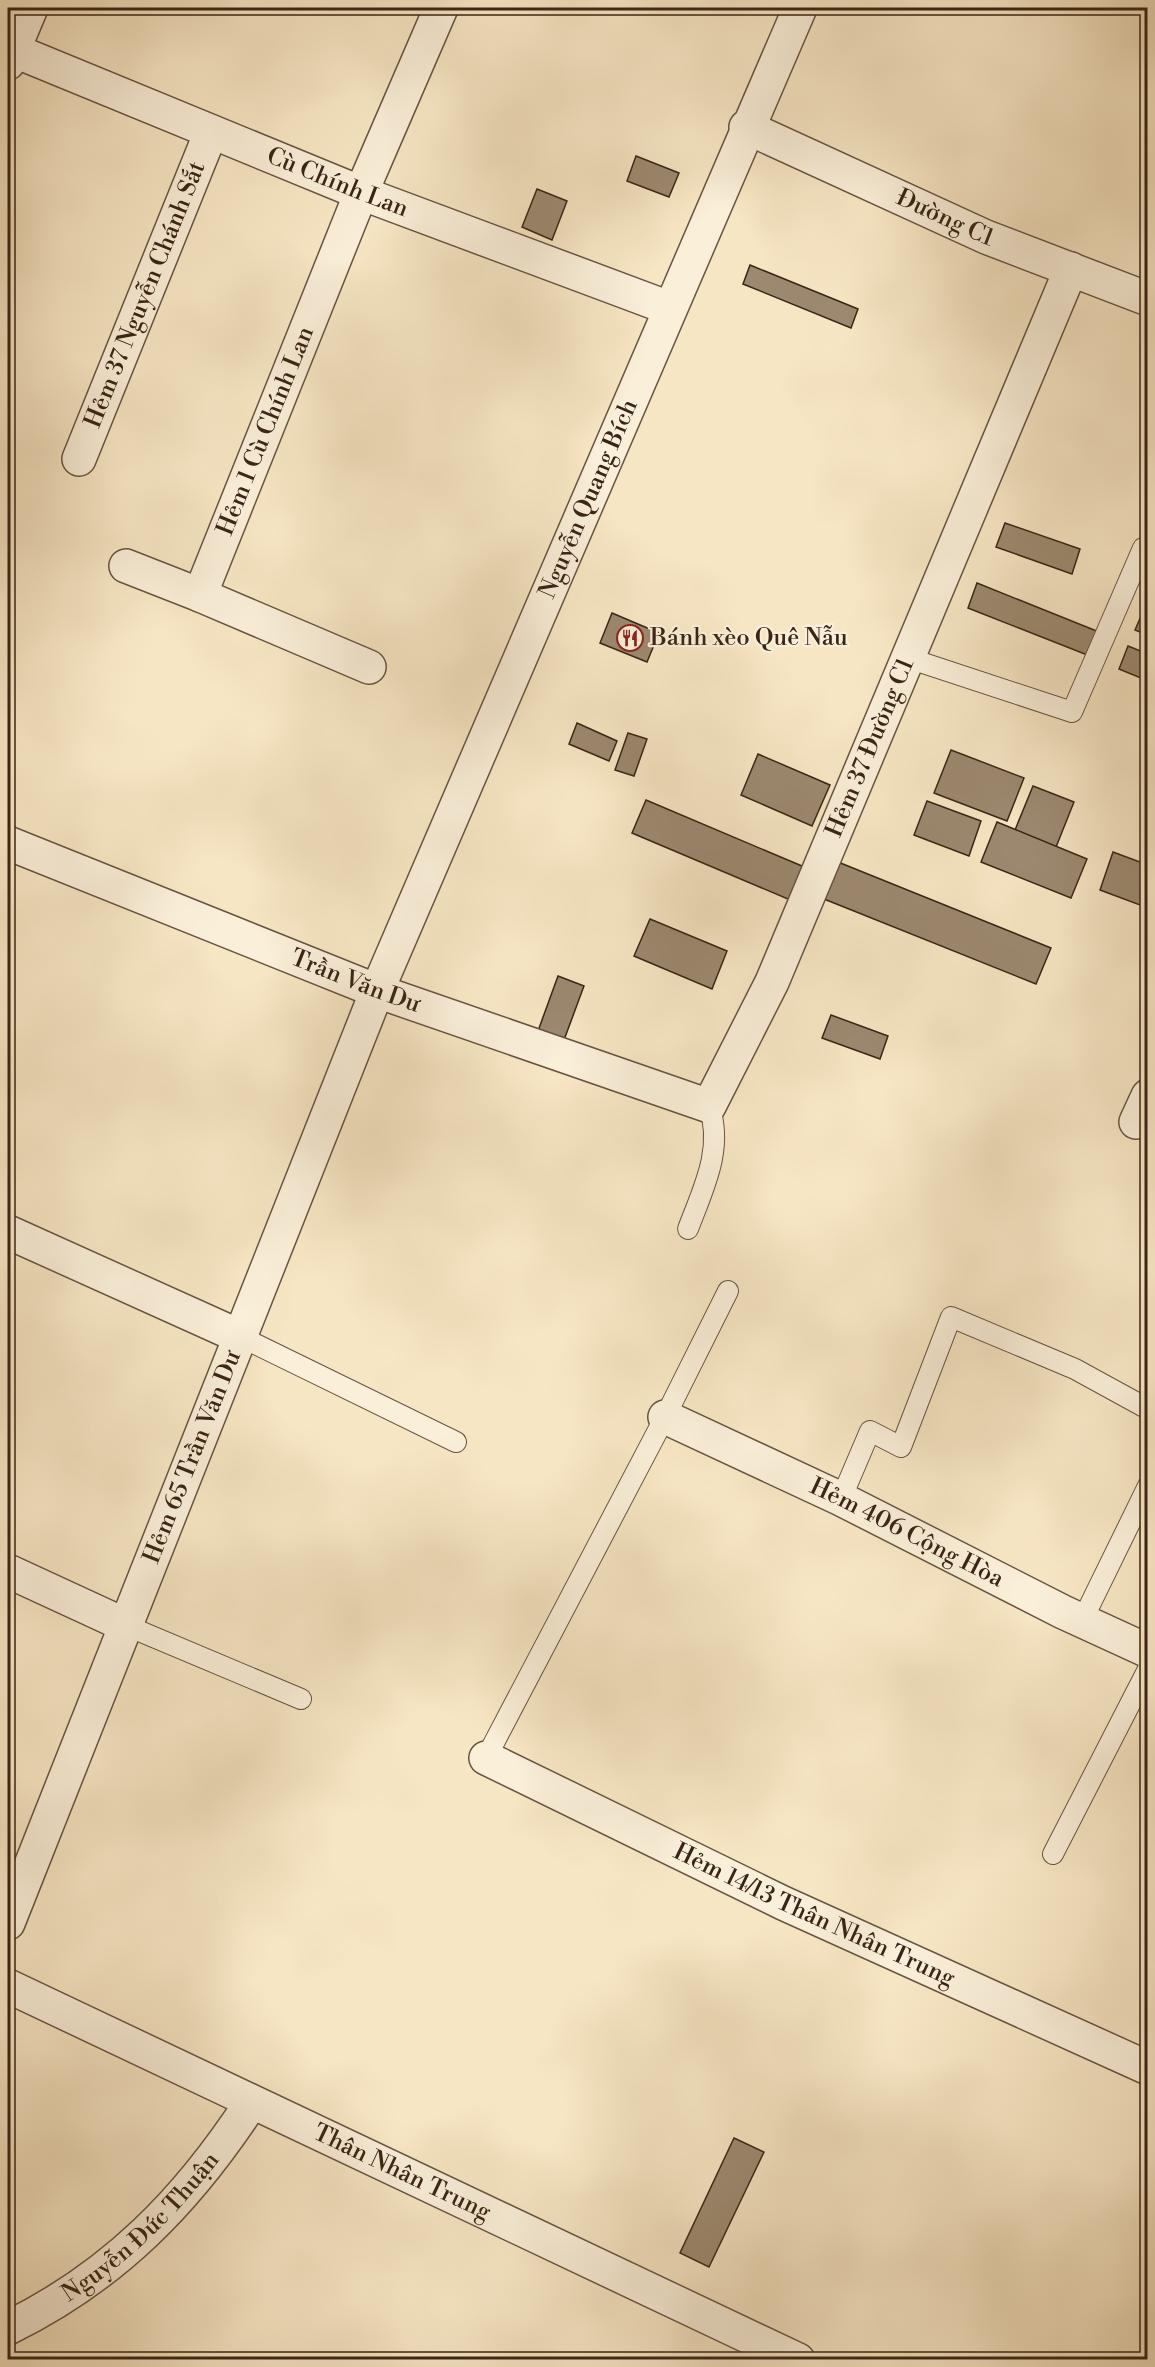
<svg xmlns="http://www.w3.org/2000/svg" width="1155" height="2367" font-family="'Libre Bodoni',serif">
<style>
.building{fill:#9c8970;stroke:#392416;stroke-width:1.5}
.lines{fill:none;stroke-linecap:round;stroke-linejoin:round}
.lane-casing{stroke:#685442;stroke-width:22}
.street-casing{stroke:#685442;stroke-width:36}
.lane{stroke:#faefd9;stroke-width:20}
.street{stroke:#faefd9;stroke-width:33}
.labels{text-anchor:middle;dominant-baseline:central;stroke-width:4.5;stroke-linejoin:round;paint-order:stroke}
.street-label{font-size:24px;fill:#392416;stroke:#faefd9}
.poi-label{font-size:24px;fill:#392416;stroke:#faefd9;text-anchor:start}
</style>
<rect width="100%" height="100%" fill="#f7e6c4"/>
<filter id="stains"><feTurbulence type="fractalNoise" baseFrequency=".00333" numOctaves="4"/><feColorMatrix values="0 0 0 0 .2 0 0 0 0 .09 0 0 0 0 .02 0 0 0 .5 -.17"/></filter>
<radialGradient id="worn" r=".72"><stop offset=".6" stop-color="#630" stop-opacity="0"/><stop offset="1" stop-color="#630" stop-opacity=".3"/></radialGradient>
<g class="building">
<path d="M636 156 679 173 669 197 627 181Z"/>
<path d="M537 189 567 201 552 240 522 227Z"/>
<path d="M750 265 858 309 851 328 743 284Z"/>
<path d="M1005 523 1080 549 1072 574 996 547Z"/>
<path d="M977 583 1109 636 1100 660 968 608Z"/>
<path d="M1145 607 1148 608V635L1135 630Z"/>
<path d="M612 613 659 633 647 662 600 643Z"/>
<path d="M1128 646 1148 654V681L1119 669Z"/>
<path d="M577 723 617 741 609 761 569 744Z"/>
<path d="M628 733 647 739 634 776 615 770Z"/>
<path d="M951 750 1024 778 1007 821 934 793Z"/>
<path d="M758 754 830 785 812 826 741 795Z"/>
<path d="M1033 786 1074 802 1056 847 1015 830Z"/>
<path d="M646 800 809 869 795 902 632 833Z"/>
<path d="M927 801 981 821 969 856 914 835Z"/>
<path d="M997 822 1087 859 1071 898 981 862Z"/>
<path d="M1113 852 1148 865V908L1100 890Z"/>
<path d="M838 862 1051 948 1036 984 824 899Z"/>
<path d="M650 919 727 951 712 989 634 956Z"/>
<path d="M558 976 584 986 564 1040 538 1031Z"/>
<path d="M831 1015 888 1036 880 1059 822 1038Z"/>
<path d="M734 2138 764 2152 709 2267 680 2253Z"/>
</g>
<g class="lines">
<defs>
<g id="lane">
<path d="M908 658 1072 712 1143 548"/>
<path d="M688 1229C703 1189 724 1149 709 1106"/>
<path d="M241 1337 456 1442"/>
<path d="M841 1499 870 1431 901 1447 951 1317 1075 1369 1148 1409"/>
<path d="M1082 1621 1148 1486"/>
<path d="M125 1625 301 1699"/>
<path d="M486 1758 665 1417 728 1291"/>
<path d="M1053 1854 1148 1669"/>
</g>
<g id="street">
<path id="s1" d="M8 48 361 193 669 308"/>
<path d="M8 63 31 8"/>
<path id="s2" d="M746 127 986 237 1148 299"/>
<path id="s3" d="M79 459 211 132"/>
<path id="s4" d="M126 566 200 595 361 193 441 8"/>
<path d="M200 595 369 667"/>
<path id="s5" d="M8 843 377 991 709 1106 772 982 1071 269"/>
<path d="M1136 1122 1148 1096"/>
<path d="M8 1232 241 1337"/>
<path id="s6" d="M665 1417 841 1499 1063 1612 1148 1651"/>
<path d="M8 1571 125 1625"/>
<path id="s7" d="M486 1758 783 1903 1148 2068"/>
<path id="s8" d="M8 1923 377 991 800 8"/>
<path id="s9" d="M8 1986 798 2360"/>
<path id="s10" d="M8 2328C114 2276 187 2201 251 2103"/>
</g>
</defs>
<use href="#lane" class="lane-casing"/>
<use href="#street" class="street-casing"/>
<use href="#lane" class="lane"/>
<use href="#street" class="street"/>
</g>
<defs>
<symbol id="restaurant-ring" viewBox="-11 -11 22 22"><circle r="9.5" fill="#faefd9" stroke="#8f2418" stroke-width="1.5"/><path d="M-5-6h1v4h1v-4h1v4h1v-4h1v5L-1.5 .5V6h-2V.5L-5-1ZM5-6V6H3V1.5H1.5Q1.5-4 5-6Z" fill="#8f2418"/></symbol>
</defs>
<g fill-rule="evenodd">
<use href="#restaurant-ring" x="615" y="623" width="30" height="30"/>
</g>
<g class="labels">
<g class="street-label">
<text stroke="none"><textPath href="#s1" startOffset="356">Cù Chính Lan</textPath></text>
<text stroke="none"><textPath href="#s2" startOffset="219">Đường C1</textPath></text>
<text stroke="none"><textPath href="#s3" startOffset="177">Hẻm 37 Nguyễn Chánh Sắt</textPath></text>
<text stroke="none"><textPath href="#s4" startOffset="256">Hẻm 1 Cù Chính Lan</textPath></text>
<text stroke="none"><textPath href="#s8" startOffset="1538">Nguyễn Quang Bích</textPath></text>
<text stroke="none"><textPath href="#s5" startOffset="1142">Hẻm 37 Đường C1</textPath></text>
<text stroke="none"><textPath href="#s5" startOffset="374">Trần Văn Dư</textPath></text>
<text stroke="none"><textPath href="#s8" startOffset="501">Hẻm 65 Trần Văn Dư</textPath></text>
<text stroke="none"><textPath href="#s6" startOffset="268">Hẻm 406 Cộng Hòa</textPath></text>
<text stroke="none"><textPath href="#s7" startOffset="364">Hẻm 14/13 Thân Nhân Trung</textPath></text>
<text stroke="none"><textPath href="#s9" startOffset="436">Thân Nhân Trung</textPath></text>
<text stroke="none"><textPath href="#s10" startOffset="168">Nguyễn Đức Thuận</textPath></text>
</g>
<g class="poi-label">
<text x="650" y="638">Bánh xèo Quê Nẫu</text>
</g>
</g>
<rect width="1155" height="2367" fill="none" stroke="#f7e6c4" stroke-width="30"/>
<rect x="9" y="9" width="1137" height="2349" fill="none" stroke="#392416" stroke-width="3"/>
<rect x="15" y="15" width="1125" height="2337" fill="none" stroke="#392416" stroke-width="1.5"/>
<rect width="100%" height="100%" filter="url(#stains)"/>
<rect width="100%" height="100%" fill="url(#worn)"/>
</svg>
